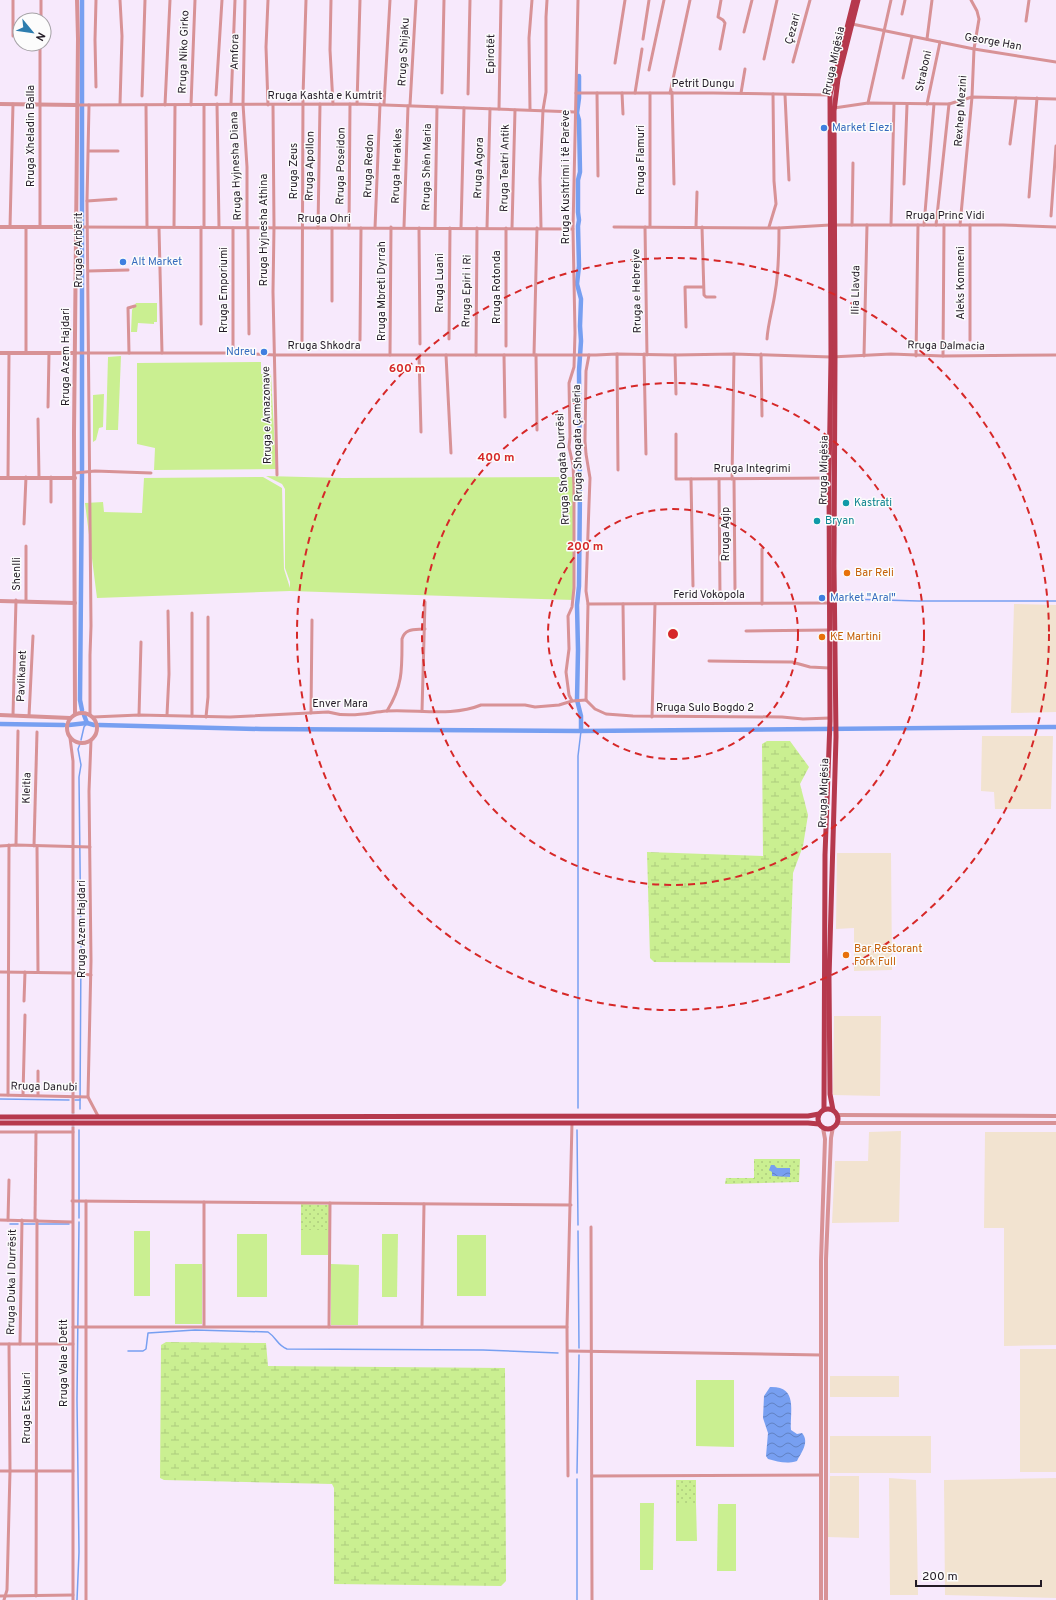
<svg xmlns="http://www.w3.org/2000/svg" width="1056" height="1600" font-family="Overpass,sans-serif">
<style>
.commercial{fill:#f2e3d0}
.grass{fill:#caef91}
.wetland{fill:url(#wetland-marsh)}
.park{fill:url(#park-dots)}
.water{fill:url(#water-waves)}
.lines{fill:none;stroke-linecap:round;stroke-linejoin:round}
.stream{stroke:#779ff1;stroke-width:1.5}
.canal{stroke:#779ff1;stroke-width:4.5}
.minor-tunnel{stroke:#cdc0d1;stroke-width:3;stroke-dasharray:3 1.5;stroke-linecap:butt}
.minor{stroke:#d89296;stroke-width:3}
.tertiary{stroke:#d89296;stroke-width:4}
.primary{stroke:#b6394d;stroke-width:5}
.ring{fill:none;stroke:#d62828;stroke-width:2;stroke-dasharray:7 5}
.shop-dot{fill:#3f7fe0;stroke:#fcfcfc;stroke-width:1.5}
.culture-dot{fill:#0f9aa8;stroke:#fcfcfc;stroke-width:1.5}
.food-dot{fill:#e8710a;stroke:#fcfcfc;stroke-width:1.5}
.labels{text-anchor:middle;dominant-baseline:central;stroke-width:3;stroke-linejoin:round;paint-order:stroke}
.street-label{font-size:11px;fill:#231b26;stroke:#fcfcfc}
.shop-label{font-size:11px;fill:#366cbe;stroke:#fcfcfc;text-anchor:start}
.culture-label{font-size:11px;fill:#0d838f;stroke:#fcfcfc;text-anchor:start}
.food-label{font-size:11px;fill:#c56008;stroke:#fcfcfc;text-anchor:start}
.centre{fill:#d62828;stroke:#fcfcfc;stroke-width:2}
.ring-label{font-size:12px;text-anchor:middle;font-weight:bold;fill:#d62828;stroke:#fcfcfc;stroke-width:3;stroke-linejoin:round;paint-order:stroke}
</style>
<defs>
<pattern id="wetland-marsh" width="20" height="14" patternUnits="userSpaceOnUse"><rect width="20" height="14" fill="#caef91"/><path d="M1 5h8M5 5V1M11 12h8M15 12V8" fill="none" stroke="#adcc7d"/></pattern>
<pattern id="park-dots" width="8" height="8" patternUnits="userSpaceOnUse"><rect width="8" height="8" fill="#caef91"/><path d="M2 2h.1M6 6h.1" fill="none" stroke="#adcc7d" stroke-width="1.8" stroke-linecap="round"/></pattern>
<pattern id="water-waves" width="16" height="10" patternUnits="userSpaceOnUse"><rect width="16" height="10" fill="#779ff1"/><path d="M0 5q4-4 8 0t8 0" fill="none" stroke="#6181c3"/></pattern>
</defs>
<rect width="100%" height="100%" fill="#f7e9fc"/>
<g class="commercial">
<path d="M1014 604 1056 605V712L1011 713Z"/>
<path d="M982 736H1053L1051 809H995L994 792 981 791Z"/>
<path d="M837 853H891L892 970 854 971V928L836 929Z"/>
<path d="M834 1016H881L880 1096 833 1095Z"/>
<path d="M901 1131 899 1222 832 1223 835 1161H868L869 1132Z"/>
<path d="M985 1132H1056V1345L1004 1346V1228H984Z"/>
<rect x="1020" y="1349" width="36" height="123"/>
<rect x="830" y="1376" width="69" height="21"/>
<rect x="830" y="1436" width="101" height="37"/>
<path d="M830 1476H859V1538L828 1537Z"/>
<path d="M889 1478 916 1480 918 1595H890Z"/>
<path d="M1056 1478V1598L945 1595 944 1480Z"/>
</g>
<g class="grass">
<path d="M136 303H157V322H154V324L138 323 137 332H131L132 310Z"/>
<path d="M121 356 118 430H106L108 357Z"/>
<path d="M261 362V374H271L276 469 154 470 155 448 137 444V363Z"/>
<path d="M104 394 103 427 99 428 96 440 93 442V395Z"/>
<path d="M266 476 342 478 573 477 574 600 290 591 97 598 85 503 103 502 104 512 142 513 144 478 263 477 282 488 284 569 290 588V582L285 568V489L282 484Z"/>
<path d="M301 1230H329L328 1255H301Z"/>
<rect x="134" y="1231" width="16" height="65"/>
<rect x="237" y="1234" width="30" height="63"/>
<path d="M382 1234H398L397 1297H382Z"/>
<rect x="457" y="1235" width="29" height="61"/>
<rect x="175" y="1264" width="27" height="60"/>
<path d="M331 1264 359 1265 358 1325H331Z"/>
<path d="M696 1380H734V1447L696 1446Z"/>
<path d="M640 1503H654L653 1570H640Z"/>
<path d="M676 1504H696L697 1541H676Z"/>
<path d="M718 1504H736V1571H717Z"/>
</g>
<g class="wetland">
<path d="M767 741H790L809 767 800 784 808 815 803 846 793 873 790 963 654 962 650 958 647 852 763 856 762 744Z"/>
<path d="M166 1342 266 1343 268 1366 505 1368 506 1581 501 1586 334 1584V1488L332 1484 164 1480 160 1478 161 1345Z"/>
</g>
<g class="park">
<path d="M754 1159H800L799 1182 725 1184 726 1178H754Z"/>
<path d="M301 1204 329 1205V1230H301Z"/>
<rect x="676" y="1480" width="20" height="24"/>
</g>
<g class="water">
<path d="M771 1165H774L777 1168H790V1177L772 1176V1172L769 1170Z"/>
<path d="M770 1387C798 1386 790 1410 791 1430L797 1434 802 1433C810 1442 801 1453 797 1461 787 1464 778 1462 768 1459L766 1456 768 1433 763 1418 764 1396Z"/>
</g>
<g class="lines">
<g class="stream">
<path d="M847 599 919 601H1056"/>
<path d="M81 740 84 727 87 723"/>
<path d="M0 1099 69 1100"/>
<path d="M75 1100H80"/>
<path d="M578 1108V756L581 731"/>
<path d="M80 1109 81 947 79 777 81 765 78 749 80 744"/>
<path d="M79 1130V1218"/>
<path d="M577 1130 578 1225"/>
<path d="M10 1224H18"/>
<path d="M23 1224H35"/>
<path d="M38 1224H69"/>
<path d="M578 1231 579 1348"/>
<path d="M128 1351H143L146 1349 148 1333 195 1330 268 1332C277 1338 277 1345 287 1349L483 1350 558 1353"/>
<path d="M577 1473 579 1355"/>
<path d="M77 1600 79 1552 77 1400 79 1222"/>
<path d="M577 1600V1479"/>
</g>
<g class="canal">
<path d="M579 76V98L577 113 579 120 580 172 578 180V212L579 220 578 226 579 266 577 284 581 299 580 326 581 341 579 371 580 488 579 586 577 605 578 650 577 700 581 716V731"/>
<path d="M82 710 80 700 82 474V0"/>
<path d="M84 715 87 723"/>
<path d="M0 724 64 725"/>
<path d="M69 725 87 723 94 725"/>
<path d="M99 725 261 729 581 731 1056 727"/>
</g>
<path class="minor-tunnel" d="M73 1128V1112"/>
<g class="minor">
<path d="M245 0 243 104 247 167V227"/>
<path d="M331 0 330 50 333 104"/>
<path d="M902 14 905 0"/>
<path d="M41 20V0"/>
<path d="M1026 21 1029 0"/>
<path d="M852 24 974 49 1056 62"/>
<path d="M744 32 752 0"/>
<path d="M13 36V0"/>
<path d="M643 39 649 0"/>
<path d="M927 39 932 0"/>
<path d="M720 49 725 23 723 20 718 17 721 0"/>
<path d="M764 59 777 0"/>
<path d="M793 62 810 0"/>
<path d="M615 63 625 0"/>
<path d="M649 70 664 0"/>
<path d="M903 78 912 37"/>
<path d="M96 87 95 40 96 0"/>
<path d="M672 92 674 184"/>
<path d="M442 93 444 0"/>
<path d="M576 93H713L830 95"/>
<path d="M597 93 598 176"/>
<path d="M622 93 623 114"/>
<path d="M635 93 642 49"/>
<path d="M650 93V226"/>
<path d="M670 93 690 0"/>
<path d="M741 93 745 69"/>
<path d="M468 94 470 0"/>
<path d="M216 95 222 0"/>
<path d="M785 95 789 180"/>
<path d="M142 96 145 0"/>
<path d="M868 103 891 0"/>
<path d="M120 104 122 36 120 0"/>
<path d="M217 104 219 227"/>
<path d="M231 104 235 0"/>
<path d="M357 104 360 0"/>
<path d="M384 104 390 0"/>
<path d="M927 104 940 42"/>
<path d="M77 105 357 104 575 112"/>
<path d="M89 105 87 201 91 626 90 655V715"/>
<path d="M146 105 147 227"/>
<path d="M165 105 170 0"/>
<path d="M191 105 195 0"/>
<path d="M268 105 266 47 268 0"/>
<path d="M273 105 274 227 273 292 277 475"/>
<path d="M410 105 416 0"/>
<path d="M834 108 868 103 949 104 972 97 1056 99"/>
<path d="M499 109 501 0"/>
<path d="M530 109 529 38 532 0"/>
<path d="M1010 144 1016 98"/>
<path d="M89 151H118"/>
<path d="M904 184 907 105"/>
<path d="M1029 197 1037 98"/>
<path d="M87 201 116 199"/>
<path d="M1051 216 1056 146"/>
<path d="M834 225H1003L1056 227"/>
<path d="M852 225 853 163"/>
<path d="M891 225 894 104"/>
<path d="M924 225 934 104"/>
<path d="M936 225 949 104"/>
<path d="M960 225 972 97 974 49 979 19 977 11 971 0"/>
<path d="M970 225V340"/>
<path d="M10 227 13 104"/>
<path d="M26 227V353"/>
<path d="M40 227V44"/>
<path d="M75 227 573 229"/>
<path d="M174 227 175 105"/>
<path d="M201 227V324"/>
<path d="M204 227V105"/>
<path d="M404 227 408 106"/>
<path d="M614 227 779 228 830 225"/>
<path d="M645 227 647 355"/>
<path d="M696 227 697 192"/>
<path d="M702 227 704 295 706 297H715"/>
<path d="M769 227 776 204 774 181 773 94"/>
<path d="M159 228 162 353"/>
<path d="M233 228V353"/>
<path d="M248 228 249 334"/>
<path d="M318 228 320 104"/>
<path d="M332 228V301"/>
<path d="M349 228 350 104"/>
<path d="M375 228 380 104"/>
<path d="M419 228 420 344"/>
<path d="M435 228 437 107"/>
<path d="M461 228 464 108"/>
<path d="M487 228 490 109"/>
<path d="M512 228 515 110"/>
<path d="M541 228 540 179 543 110 546 92V17L547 0"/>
<path d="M88 271 128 270"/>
<path d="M686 327 685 287H703"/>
<path d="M449 339 450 228"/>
<path d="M767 339C768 323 773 308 775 293 779 271 779 250 779 228"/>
<path d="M360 340 361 228"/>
<path d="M302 342 303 96 306 0"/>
<path d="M506 346V228"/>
<path d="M75 353H233L275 355H596L617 354 675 355 734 354 831 357 891 354 943 356 1056 355"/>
<path d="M129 353 128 308 135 306"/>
<path d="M617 354 618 470"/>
<path d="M644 354 646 454"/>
<path d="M761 354 762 416"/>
<path d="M390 355 391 227"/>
<path d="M419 355 421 432"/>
<path d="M446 355 451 453"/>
<path d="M476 355 477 228"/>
<path d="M504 355 505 417"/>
<path d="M534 355 537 228"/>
<path d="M536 355 537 430"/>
<path d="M675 355 676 394"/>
<path d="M864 356 867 225"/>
<path d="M916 356 918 225"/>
<path d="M943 356 944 225"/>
<path d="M48 407 49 353"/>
<path d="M38 419 39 478"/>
<path d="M676 434V479L829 478"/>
<path d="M75 473 95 471 151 473"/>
<path d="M8 477 9 353"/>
<path d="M691 479 693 586"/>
<path d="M719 479 720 597"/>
<path d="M732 479 734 354"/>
<path d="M734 479 735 589"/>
<path d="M51 502V477"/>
<path d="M24 524 26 477"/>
<path d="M26 546V601"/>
<path d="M588 604 829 603"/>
<path d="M623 604 624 679"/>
<path d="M762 604V549"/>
<path d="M746 631 829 630"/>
<path d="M709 661 792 662 810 667 829 668"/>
<path d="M586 700 588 604 586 591 589 504 590 478 586 454 585 441 586 371 589 355"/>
<path d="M586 700 595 709 606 714 633 716 782 717 803 719 830 718"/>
<path d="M572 701 569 695 566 672 569 649 568 616 572 607 574 588V487L573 465 569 447 570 437 569 383 574 367 575 333 573 229 578 0"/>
<path d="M387 711C403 685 402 669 402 639 405 628 415 630 425 629"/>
<path d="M422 711 425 602"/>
<path d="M311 713 312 620"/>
<path d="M13 715 16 600"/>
<path d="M139 715 141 642"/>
<path d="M167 715 169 674 168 611"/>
<path d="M29 716 33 636"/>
<path d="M192 716V613"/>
<path d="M93 717 139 715 230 717 328 712C349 718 366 713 386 711 417 709 452 717 481 705H525L535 707 559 705 572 701 586 700"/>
<path d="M206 717 208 697V617"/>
<path d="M652 717 655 604"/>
<path d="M70 738 73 761V1112"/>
<path d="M91 740 89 791 91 961 88 1097 98 1116"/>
<path d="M16 845 18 731"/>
<path d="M0 846 16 845 90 847"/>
<path d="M34 846 37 732"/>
<path d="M37 846 38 972"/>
<path d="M0 972 74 973 91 975"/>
<path d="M24 1001 25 972"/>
<path d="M0 1095 88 1097"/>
<path d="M8 1095 9 845"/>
<path d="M23 1095 25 1015"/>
<path d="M38 1095V1071"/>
<path d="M73 1128V1600"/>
<path d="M0 1132H73"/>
<path d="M72 1201 571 1205"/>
<path d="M86 1201V1600"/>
<path d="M0 1220 72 1222"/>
<path d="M8 1220 9 1180"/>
<path d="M35 1220 36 1132"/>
<path d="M591 1227 592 1600"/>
<path d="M204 1326V1202"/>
<path d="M73 1327H567"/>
<path d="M329 1327 330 1203"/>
<path d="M422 1327 424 1204"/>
<path d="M0 1344H73"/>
<path d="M9 1344 10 1471"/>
<path d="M20 1344 22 1220"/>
<path d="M568 1351 821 1355"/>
<path d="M0 1471H73"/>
<path d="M568 1476 567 1327 572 1123"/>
<path d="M592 1476 821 1475"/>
<path d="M0 1596 73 1595"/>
<path d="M36 1596 37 1220"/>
<path d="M4 1600 7 1590 10 1471"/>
</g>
<g class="tertiary">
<path d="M0 104 76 105"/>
<path d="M0 227H75"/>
<path d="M0 353H75"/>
<path d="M0 478H75"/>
<path d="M0 601 75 603"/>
<circle cx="82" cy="728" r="15"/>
<path d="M75 714 74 433 78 39 77 0"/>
<path d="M0 715 70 718"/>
<path d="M838 1115 1056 1116"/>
<path d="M837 1123H1056"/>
<path d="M821 1600V1261L825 1139 823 1128"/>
<path d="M826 1600V1259L831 1138 833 1127"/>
</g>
<g class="primary">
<circle cx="828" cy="1119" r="10"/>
<path d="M824 1109 825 855 830 721 829 478 831 357 830 95 854 0"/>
<path d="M833 1110 830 1094 829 978 836 737 834 566 835 356 834 111 838 79 858 0"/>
<path d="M0 1117 808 1116 819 1114"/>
<path d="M0 1123H808L819 1124"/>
</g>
</g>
<g class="ring">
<circle cx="673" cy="634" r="125"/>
<circle cx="673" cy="634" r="251"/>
<circle cx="673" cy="634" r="376"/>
</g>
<g class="shop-dot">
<circle cx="824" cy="128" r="4"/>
<circle cx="123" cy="262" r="4"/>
<circle cx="264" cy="352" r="4"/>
<circle cx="822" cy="598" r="4"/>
</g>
<g class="culture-dot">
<circle cx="846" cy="503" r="4"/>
<circle cx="817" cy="521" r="4"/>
</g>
<g class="food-dot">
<circle cx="847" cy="573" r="4"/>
<circle cx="822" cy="637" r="4"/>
<circle cx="846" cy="955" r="4"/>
</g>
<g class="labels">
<g class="street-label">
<text transform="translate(793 29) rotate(-75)">Çezari</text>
<text transform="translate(993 42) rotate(10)">George Han</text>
<text transform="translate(184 52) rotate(-88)">Rruga Niko Girko</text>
<text transform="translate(235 52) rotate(-89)">Amfora</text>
<text transform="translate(404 52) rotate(-87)">Rruga Shijaku</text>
<text transform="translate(491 54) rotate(-89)">Epirotët</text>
<text transform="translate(834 61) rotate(-78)">Rruga Miqësia</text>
<text transform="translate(924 71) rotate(-78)">Straboni</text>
<text x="703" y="84">Petrit Dungu</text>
<text x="325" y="96">Rruga Kashta e Kumtrit</text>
<text transform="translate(961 111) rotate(-86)">Rexhep Mezini</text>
<text transform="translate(31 136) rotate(-90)">Rruga Xheladin Balla</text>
<text transform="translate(641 160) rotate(-90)">Rruga Flamuri</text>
<text transform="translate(236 166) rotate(-92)">Rruga Hyjnesha Diana</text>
<text transform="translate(310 166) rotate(-89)">Rruga Apollon</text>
<text transform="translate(341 166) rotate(-89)">Rruga Poseidon</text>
<text transform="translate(369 166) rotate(-88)">Rruga Redon</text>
<text transform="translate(397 166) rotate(-88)">Rruga Herakles</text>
<text transform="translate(427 167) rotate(-89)">Rruga Shën Maria</text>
<text transform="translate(479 168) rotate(-88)">Rruga Agora</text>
<text transform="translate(505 168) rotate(-89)">Rruga Teatri Antik</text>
<text transform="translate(294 171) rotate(-90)">Rruga Zeus</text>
<text transform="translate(566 177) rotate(-90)">Rruga Kushtrimi i të Parëve</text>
<text x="945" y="216">Rruga Princ Vidi</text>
<text x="324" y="219">Rruga Ohri</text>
<text transform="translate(264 230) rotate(-90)">Rruga Hyjnesha Athina</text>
<text transform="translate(79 250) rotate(-90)">Rruga e Arbërit</text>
<text transform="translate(440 283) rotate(-90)">Rruga Luani</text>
<text transform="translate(961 283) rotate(-90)">Aleks Komneni</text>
<text transform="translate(497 287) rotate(-90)">Rruga Rotonda</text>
<text transform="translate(224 290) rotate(-90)">Rruga Emporiumi</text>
<text transform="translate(856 290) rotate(-89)">Ilia Llavda</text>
<text transform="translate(382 291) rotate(-90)">Rruga Mbreti Dyrrah</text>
<text transform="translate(467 291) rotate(-89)">Rruga Epiri i Ri</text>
<text transform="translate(637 291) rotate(-91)">Rruga e Hebrejve</text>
<text x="324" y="346">Rruga Shkodra</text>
<text transform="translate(946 346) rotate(1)">Rruga Dalmacia</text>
<text transform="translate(66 357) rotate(-90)">Rruga Azem Hajdari</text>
<text transform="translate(267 415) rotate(-91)">Rruga e Amazonave</text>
<text transform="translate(578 443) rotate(-91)">Rruga Shoqata Çamëria</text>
<text transform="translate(563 469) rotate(-93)">Rruga Shoqata Durrësi</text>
<text x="752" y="469">Rruga Integrimi</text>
<text transform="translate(824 470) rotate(-89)">Rruga Miqësia</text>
<text transform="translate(726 534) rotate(-90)">Rruga Agip</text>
<text transform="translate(17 574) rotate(-90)">Shenlli</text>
<text x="709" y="595">Ferid Vokopola</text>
<text transform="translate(22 676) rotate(-88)">Pavlikanet</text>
<text x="340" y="704">Enver Mara</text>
<text x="705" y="708">Rruga Sulo Bogdo 2</text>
<text transform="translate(27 788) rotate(-88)">Kleitia</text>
<text transform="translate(824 793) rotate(-88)">Rruga Miqësia</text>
<text transform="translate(82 929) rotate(-90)">Rruga Azem Hajdari</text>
<text transform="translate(44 1087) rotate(1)">Rruga Danubi</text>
<text transform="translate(12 1282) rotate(-89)">Rruga Duka I Durrësit</text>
<text transform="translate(64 1363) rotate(-90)">Rruga Vala e Detit</text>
<text transform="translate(27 1408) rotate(-90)">Rruga Eskulari</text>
</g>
<g class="shop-label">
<text x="832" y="128">Market Elezi</text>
<text x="131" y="262">Alt Market</text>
<text x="256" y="352" text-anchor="end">Ndreu</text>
<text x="830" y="598">Market "Aral"</text>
</g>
<g class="culture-label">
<text x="854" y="503">Kastrati</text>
<text x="825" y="521">Bryan</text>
</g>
<g class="food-label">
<text x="855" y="573">Bar Reli</text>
<text x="830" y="637">KE Martini</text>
<text x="854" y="949">Bar Restorant<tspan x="854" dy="13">Fork Full</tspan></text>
</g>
</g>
<circle cx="673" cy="634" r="6" class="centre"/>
<g class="ring-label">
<text x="407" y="372">600 m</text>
<text x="496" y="461">400 m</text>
<text x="585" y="550">200 m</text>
</g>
<g transform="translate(32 32) rotate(119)"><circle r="19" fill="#fcfcfc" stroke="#a5a2a6"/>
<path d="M0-3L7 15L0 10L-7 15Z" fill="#2d7daf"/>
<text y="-6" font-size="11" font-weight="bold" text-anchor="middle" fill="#231b26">N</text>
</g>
<path d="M916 1580v6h125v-6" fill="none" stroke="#231b26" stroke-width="2"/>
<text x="922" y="1580" font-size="12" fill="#231b26" stroke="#fcfcfc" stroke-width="3" paint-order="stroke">200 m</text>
</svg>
